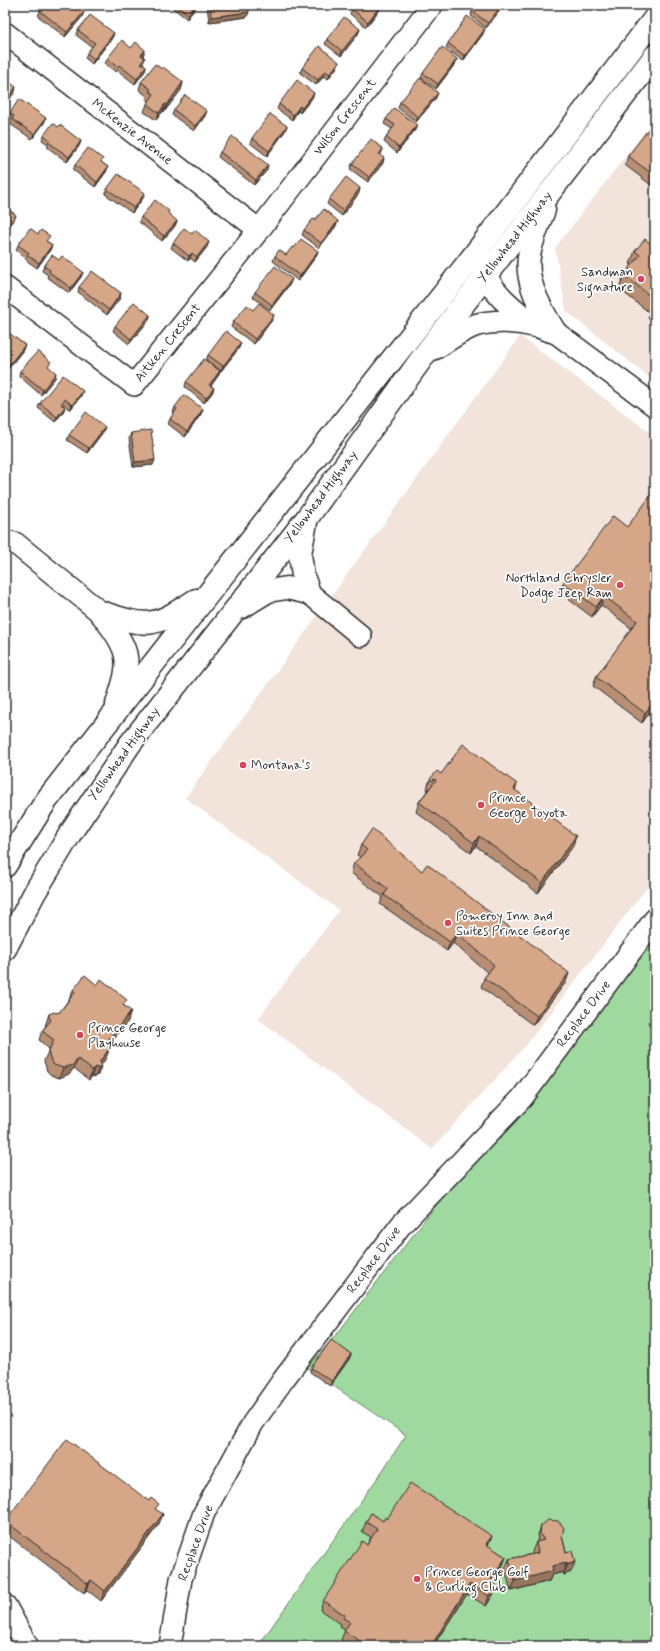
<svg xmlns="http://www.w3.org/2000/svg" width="660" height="1651" font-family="Mynerve,sans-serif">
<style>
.built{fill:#f3e4db}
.green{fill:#a0d99f;stroke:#668265}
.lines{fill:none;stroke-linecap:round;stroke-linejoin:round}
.minor-casing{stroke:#2b2b2b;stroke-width:24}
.highway-casing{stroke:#2b2b2b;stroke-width:25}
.minor{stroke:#fff;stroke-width:21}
.highway{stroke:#fff;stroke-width:22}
.wall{fill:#b88f75;stroke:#2b2b2b}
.shaded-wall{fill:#96745f;stroke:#2b2b2b}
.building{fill:#d6a688;stroke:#2b2b2b}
.poi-dot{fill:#d1495b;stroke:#fff;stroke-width:1.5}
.labels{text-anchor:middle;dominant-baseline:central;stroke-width:3.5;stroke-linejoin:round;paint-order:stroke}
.street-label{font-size:13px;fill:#2b2b2b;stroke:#fff}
.poi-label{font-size:13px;fill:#2b2b2b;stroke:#fff;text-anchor:start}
</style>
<rect width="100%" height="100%" fill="#fff"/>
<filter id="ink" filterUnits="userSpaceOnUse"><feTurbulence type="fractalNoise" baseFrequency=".025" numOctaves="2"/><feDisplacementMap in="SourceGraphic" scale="8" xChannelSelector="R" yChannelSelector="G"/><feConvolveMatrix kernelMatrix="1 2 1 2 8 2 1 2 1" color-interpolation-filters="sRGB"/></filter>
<g filter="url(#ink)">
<g class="built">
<path d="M655 118V382L566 311 555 248Z"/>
<path d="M520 336 655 436V877L527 1044 432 1149 258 1019 339 910 185 798Z"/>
</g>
<path class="green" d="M655 921V1646H258L381 1473 406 1435 307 1368 340 1330Z"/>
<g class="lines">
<defs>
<g id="minor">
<path d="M5 33 259 230"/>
<path d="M5 287 134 385 259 230 432 5"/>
<path d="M555 332 655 406"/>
<path d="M5 541 15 543 100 612"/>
<path d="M309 593 361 636"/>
<path d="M170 1646 181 1579 204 1513 253 1423 283 1380 401 1225 522 1098 655 919"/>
</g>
<g id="highway">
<path d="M544 210C539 223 533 237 530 251 523 280 541 309 555 332"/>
<path d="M484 263C480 284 522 319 540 327 544 329 550 331 555 332"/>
<path d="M435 348C448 340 462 330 476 325 494 320 517 321 536 326"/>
<path d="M306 522 300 554 303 576 309 593"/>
<path d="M242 607 268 591 287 588 309 593"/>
<path d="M100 612C149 628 153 628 196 600"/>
<path d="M100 612C109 624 119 635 124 649 131 666 122 688 117 704"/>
<path d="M5 866 46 801 74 765 474 255 655 18"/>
<path d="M5 949 35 892 70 834 130 744 307 518 425 354 655 56"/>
<path d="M5 1606 27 1646"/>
</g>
</defs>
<use href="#minor" class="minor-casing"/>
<use href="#highway" class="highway-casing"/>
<use href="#minor" class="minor"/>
<use href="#highway" class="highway"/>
</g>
<g class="wall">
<path d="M169 5H198L187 19Z"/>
<path d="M207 5H248L247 17 209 22Z"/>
<path d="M383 5 366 27 350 14 352 9Z"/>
<path d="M504 5 486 28 471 16 472 11Z"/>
<path d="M40 11 82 17 65 37 38 16Z"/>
<path d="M360 29 358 34 341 56 325 44 327 39Z"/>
<path d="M78 30 114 33 112 38 92 64 85 58 87 53 92 47 76 35Z"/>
<path d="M483 34 463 61 446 48 448 43Z"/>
<path d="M131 48 145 50 143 56 145 58 143 64 146 66 145 71 135 84 117 70 116 72 105 64 107 59Z"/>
<path d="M457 59 455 64 436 89 421 78 423 73Z"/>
<path d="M337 67 328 79 324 76 316 85 300 73 302 68Z"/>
<path d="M141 82H183L181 90 164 112 163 111 156 120 144 112 147 104 149 101 146 99 147 96 139 90Z"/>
<path d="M314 93 312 98 300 113 298 111 292 120 277 109 279 104Z"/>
<path d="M436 98 416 122 398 108 400 102Z"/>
<path d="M174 110 205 116 194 131 172 115Z"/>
<path d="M10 113 46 118 44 123 32 139 10 124 11 120 8 118Z"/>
<path d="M386 119 417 125 415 130 397 153 384 142 386 137 392 129 384 124Z"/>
<path d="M655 123V188L625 165 628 156Z"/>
<path d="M58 127 81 141 79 146 67 162 47 147 48 144 42 140 44 135Z"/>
<path d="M285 131 267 156 250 143 252 138Z"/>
<path d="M383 149 381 155 383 163 368 182 350 169 352 164Z"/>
<path d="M220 152 267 170 254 185 218 157Z"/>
<path d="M102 163 108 167 106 172 95 187 73 170 75 165Z"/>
<path d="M107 189 143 198 132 213 105 194Z"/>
<path d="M359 193 342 216 327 204 329 199Z"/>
<path d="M168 214 175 226 162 241 139 222 141 217Z"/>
<path d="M315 220 338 221 336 226 319 248 302 235 304 230Z"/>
<path d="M655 236V324L648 318 650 313 619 289 624 275 632 265 630 264 635 251 650 243Z"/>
<path d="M48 242 52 245 50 250 37 268 26 260V258L16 250 18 245Z"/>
<path d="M173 243 207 247 195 262 190 258 188 261 171 248Z"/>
<path d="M294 248 318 251 316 256 298 281 273 261 275 256 286 255Z"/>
<path d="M59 260 83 272 81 277 69 293 47 277 48 275 42 271 44 266Z"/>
<path d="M290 284 270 310 253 297 255 292Z"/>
<path d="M79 287 120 298 107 315 78 292Z"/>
<path d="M253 310 272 320 254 344 231 327 233 322Z"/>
<path d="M150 315 149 320 129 344 113 331 115 326Z"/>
<path d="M5 330 23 350 8 369 5 367Z"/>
<path d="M239 348 221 371 206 360 208 355Z"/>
<path d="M49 367 55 378 41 395 19 376 20 371Z"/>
<path d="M220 371 218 376 211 386 214 388 212 393 204 403 185 387 186 382Z"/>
<path d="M81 396 70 410 64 404 63 405 65 407 63 412 55 422 38 408 40 403Z"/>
<path d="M175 407 203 409 201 414 185 437 168 424 170 419 174 413 173 412Z"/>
<path d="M103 432 87 453 67 440 69 435Z"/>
<path d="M131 433 153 465 133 467 129 438Z"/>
<path d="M627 527 655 705 642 723 593 686 596 677 632 629 601 605 592 617 559 592 563 583Z"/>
<path d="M441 774 517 784 515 791 573 846 538 893 476 846 471 853 416 812 419 802 428 790 427 789 430 779Z"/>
<path d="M361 845 422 871 566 982 533 1025 481 987 484 978 488 973 453 943 447 951 380 904 383 897 351 873 354 863 360 857 357 855Z"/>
<path d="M73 990 125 1006 128 1021 107 1046 106 1058 101 1065 98 1075 95 1077 92 1076 89 1080 74 1068 69 1074 59 1078 51 1075 47 1071 44 1061 49 1049 39 1040 42 1031 45 1027 46 1023 49 1014 59 1013 69 999Z"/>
<path d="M351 1354 349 1359 330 1386 310 1372 311 1368Z"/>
<path d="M387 1519 488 1546 506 1557 502 1567 492 1582 493 1595 486 1606 467 1594 433 1646H350L341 1640 345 1630 340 1627 341 1624 320 1610 323 1601 367 1545 371 1537 362 1532 366 1522 383 1521Z"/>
<path d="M5 1521 159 1524 101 1601 87 1590 84 1593 5 1533Z"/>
<path d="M541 1526 562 1536 571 1572 564 1575 563 1572 552 1575 549 1581 511 1591 505 1569 509 1559 533 1554 532 1552 536 1542H537L538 1535Z"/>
</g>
<g class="shaded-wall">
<path d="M195 5H198L187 19 188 14Z"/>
<path d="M381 5H383L366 27 368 22Z"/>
<path d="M502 5H504L486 28 488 23Z"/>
<path d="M84 12 82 17 65 37 67 32Z"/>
<path d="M249 12 247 17 209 22 211 17Z"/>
<path d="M360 29 358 34 341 56 342 51Z"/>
<path d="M485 29 483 34 463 61 465 56Z"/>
<path d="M114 33 112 38 92 64 94 59Z"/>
<path d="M457 59 455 64 436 89 438 84Z"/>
<path d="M339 62 337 67 328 79 330 74Z"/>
<path d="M146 66 145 71 135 84 137 79Z"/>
<path d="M325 71 324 76 316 85 318 80Z"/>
<path d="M183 82 181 90 164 112 167 105Z"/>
<path d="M16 87 15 92 5 105V103Z"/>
<path d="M314 93 312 98 300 113 302 108Z"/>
<path d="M438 93 436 98 416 122 418 117Z"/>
<path d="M165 104 163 111 156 120 159 113Z"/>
<path d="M300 106 298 111 292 120 293 115Z"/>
<path d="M207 111 205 116 194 131 195 126Z"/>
<path d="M46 118 44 123 32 139 34 134Z"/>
<path d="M417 125 415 130 397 153 399 148Z"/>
<path d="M287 126 285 131 267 156 269 151Z"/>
<path d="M81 141 79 146 67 162 69 157Z"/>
<path d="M384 158 383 163 368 182 369 177Z"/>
<path d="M268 165 267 170 254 185 256 180Z"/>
<path d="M108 167 106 172 95 187 97 182Z"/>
<path d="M360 188 359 193 342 216 343 211Z"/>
<path d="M145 193 143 198 132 213 134 208Z"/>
<path d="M16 215 14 220 5 232V229Z"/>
<path d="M177 221 175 226 162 241 164 236Z"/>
<path d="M338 221 336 226 319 248 321 243Z"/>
<path d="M209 242 207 247 195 262 197 257Z"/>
<path d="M52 245 50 250 37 268 39 263Z"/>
<path d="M318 251 316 256 298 281 300 276Z"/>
<path d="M192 253 190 258 188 261 189 256Z"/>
<path d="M83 272 81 277 69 293 71 288Z"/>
<path d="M292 279 290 284 270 310 272 305Z"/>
<path d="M121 293 120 298 107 315 109 310Z"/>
<path d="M150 315 149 320 129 344 131 339Z"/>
<path d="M274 315 272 320 254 344 255 339Z"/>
<path d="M241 343 239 348 221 371 223 366Z"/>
<path d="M25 345 23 350 8 369 10 364Z"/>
<path d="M220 371 218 376 208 390 209 385Z"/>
<path d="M56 373 55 378 41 395 43 390Z"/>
<path d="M214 388 212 393 204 403 206 398Z"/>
<path d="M83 391 81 396 70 410 72 405Z"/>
<path d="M65 407 63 412 55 422 57 417Z"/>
<path d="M203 409 201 414 185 437 187 432Z"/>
<path d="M105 427 103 432 87 453 89 448Z"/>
<path d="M155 460 153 465 133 467 135 462Z"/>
<path d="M604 596 601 605 592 617 596 607Z"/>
<path d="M655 700V705L642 723 645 713Z"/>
<path d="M479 836 476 846 471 853 474 843Z"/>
<path d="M576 836 573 846 538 893 542 883Z"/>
<path d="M457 933 453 943 447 951 450 942Z"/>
<path d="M569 973 566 982 533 1025 537 1016Z"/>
<path d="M131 1011 128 1021 101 1054 105 1044Z"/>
<path d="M110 1048 106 1058 99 1068 101 1066 98 1075 95 1077 98 1068 100 1061Z"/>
<path d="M78 1059 74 1068 69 1074 59 1078 63 1068Z"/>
<path d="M95 1067 92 1076 89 1080 92 1070Z"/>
<path d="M351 1354 349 1359 330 1386 332 1381Z"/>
<path d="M163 1514 159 1524 101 1601 105 1591Z"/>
<path d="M492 1536 488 1545 483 1554 486 1544Z"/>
<path d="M506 1557 502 1567 487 1591 490 1581Z"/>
<path d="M575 1562 571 1572 564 1575 567 1565Z"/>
<path d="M567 1563 563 1572 552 1575 549 1581 511 1591 515 1581 552 1566Z"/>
<path d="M91 1580 87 1590 84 1593 88 1584Z"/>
<path d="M470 1584 467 1594 433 1646H431Z"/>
<path d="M496 1585 493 1595 486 1606 489 1596Z"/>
</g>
<g class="building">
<path d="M44 5H75L84 12 67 32 40 11Z"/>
<path d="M177 5H195L188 14Z"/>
<path d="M210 5H248L249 12 211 17Z"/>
<path d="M355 5H381L368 22 352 9Z"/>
<path d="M477 5H502L488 23 472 11Z"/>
<path d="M90 15 114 33 94 59 87 53 95 43 78 30Z"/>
<path d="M467 16 485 29 465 56 448 43Z"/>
<path d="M344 17 360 29 342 51 327 39Z"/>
<path d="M122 40 131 48 136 42 145 50 141 55 145 58 141 63 146 66 137 79 119 65 117 67 107 59Z"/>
<path d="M319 46 339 62 330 74 325 71 318 80 302 68Z"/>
<path d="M442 47 457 59 438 84 423 73Z"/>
<path d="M155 64 162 69 163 67 183 82 167 105 165 104 159 113 147 104 154 94 149 91 151 89 141 82Z"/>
<path d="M420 78 438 93 418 117 400 102Z"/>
<path d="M5 79 16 87 5 103Z"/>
<path d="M297 80 314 93 302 108 300 106 293 115 279 104Z"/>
<path d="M185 95 207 111 195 126 174 110Z"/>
<path d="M19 99 46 118 34 134 12 119 14 116 10 113Z"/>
<path d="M394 108 417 125 399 148 386 137 395 125 386 119Z"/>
<path d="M270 114 287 126 269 151 252 138Z"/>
<path d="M654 122 655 123V176L628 156Z"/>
<path d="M53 123 58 127 60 125 81 141 69 157 48 142 50 140 44 135Z"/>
<path d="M232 136 268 165 256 180 220 152Z"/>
<path d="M371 139 383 149 379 154 384 158 369 177 352 164Z"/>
<path d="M88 148 103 159 101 162 108 167 97 182 75 165Z"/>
<path d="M118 174 145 193 134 208 107 189Z"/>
<path d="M346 177 360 188 343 211 329 199Z"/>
<path d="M155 200 169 211 168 213 177 221 164 236 141 217Z"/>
<path d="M5 207 16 215 5 229Z"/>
<path d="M324 209 338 221 321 243 304 230 313 219 315 220Z"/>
<path d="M30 228 38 234 41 230 50 236 46 241 52 245 39 263 27 255 29 253 18 245Z"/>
<path d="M184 228 192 234 195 230 209 242 197 257 192 253 189 256 173 243Z"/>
<path d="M655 236V300L624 275 640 255 635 251 645 239 650 243Z"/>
<path d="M301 239 318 251 300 276 275 256 279 250 286 255 292 247 294 248Z"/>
<path d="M52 255 59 260 62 256 83 272 71 288 49 272 50 270 44 266Z"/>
<path d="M275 266 292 279 272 305 255 292Z"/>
<path d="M92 271 121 293 109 310 79 287Z"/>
<path d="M134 302 150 315 131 339 115 326Z"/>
<path d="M655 302V307L653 305Z"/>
<path d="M259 303 274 315 255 339 233 322 247 305 253 310Z"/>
<path d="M5 330 25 345 10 364 5 361Z"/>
<path d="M226 331 241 343 223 366 208 355Z"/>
<path d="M38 351 51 362 48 366 56 373 43 390 20 371Z"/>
<path d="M204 359 220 371 209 385 214 388 206 398 186 382Z"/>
<path d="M63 375 83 391 72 405 65 399 61 404 65 407 57 417 40 403Z"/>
<path d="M184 395 203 409 187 432 170 419 177 409 175 407Z"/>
<path d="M86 412 105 427 89 448 69 435Z"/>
<path d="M151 430 155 460 135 462 131 433Z"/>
<path d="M655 490V700L645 713 596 677 637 621 604 596 596 607 563 583 613 516 627 527Z"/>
<path d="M463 744 517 784 514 789 576 836 542 883 479 836 474 843 419 802 436 780 434 779 432 781 430 779 437 771 441 774Z"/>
<path d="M372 829 422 871 427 864 569 973 537 1016 484 978 494 965 457 933 450 942 384 895 388 889 354 863 367 850 361 845Z"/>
<path d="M85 975 97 985 101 979 127 1000 123 1005 131 1011 105 1044 110 1048 100 1061 101 1066 98 1068 95 1067 92 1070 78 1059 73 1065 63 1068 54 1065 51 1061 48 1052 54 1040 42 1031 51 1020 49 1017V1014L54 1012 56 1013 58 1012 59 1013 75 992 73 990Z"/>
<path d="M331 1340 351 1354 332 1381 311 1368Z"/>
<path d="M67 1439 149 1501 151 1498 159 1504 155 1509 163 1514 105 1591 91 1580 88 1584 5 1521Z"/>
<path d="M410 1483 492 1536 486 1544 506 1557 490 1581 496 1585 489 1596 470 1584 431 1646H368L344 1631 350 1622 343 1618 345 1615 323 1601 362 1541 367 1545 377 1529 366 1522 371 1513 383 1521 385 1517 387 1519Z"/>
<path d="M548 1520 558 1521 564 1528 562 1536 566 1553 572 1551 575 1562 567 1565V1563L552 1566 553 1571 515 1581 509 1559 538 1553 536 1542 544 1540 540 1534 541 1526Z"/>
</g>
</g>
<g class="poi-dot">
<circle cx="641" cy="279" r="4"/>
<circle cx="620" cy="585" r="4"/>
<circle cx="243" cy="765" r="4"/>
<circle cx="481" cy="805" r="4"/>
<circle cx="448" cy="923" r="4"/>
<circle cx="80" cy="1035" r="4"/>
<circle cx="417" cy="1579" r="4"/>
</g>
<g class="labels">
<g class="street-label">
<text transform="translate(345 117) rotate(-52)">Wilson Crescent</text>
<text transform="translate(132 132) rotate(38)">McKenzie Avenue</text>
<text transform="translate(515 237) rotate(-52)">Yellowhead Highway</text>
<text transform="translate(168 343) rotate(-51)">Aitken Crescent</text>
<text transform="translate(321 497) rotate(-53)">Yellowhead Highway</text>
<text transform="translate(124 754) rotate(-54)">Yellowhead Highway</text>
<text transform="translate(584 1014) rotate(-53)">Recplace Drive</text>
<text transform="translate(374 1260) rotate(-53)">Recplace Drive</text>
<text transform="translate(196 1543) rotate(-70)">Recplace Drive</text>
</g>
<g class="poi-label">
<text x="633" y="272" text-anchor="end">Sandman<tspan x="633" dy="15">Signature</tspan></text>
<text x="612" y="578" text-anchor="end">Northland Chrysler<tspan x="612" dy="15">Dodge Jeep Ram</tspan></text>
<text x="251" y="765">Montana's</text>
<text x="489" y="798">Prince<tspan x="489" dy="15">George Toyota</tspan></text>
<text x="456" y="916">Pomeroy Inn and<tspan x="456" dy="15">Suites Prince George</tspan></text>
<text x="88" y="1028">Prince George<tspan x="88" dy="15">Playhouse</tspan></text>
<text x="425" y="1572">Prince George Golf<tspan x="425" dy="15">&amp; Curling Club</tspan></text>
</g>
</g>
<rect width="660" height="1651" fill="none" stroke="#fff" stroke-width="20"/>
<rect x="10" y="10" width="640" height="1631" fill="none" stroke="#2b2b2b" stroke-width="1.5" filter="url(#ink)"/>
</svg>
